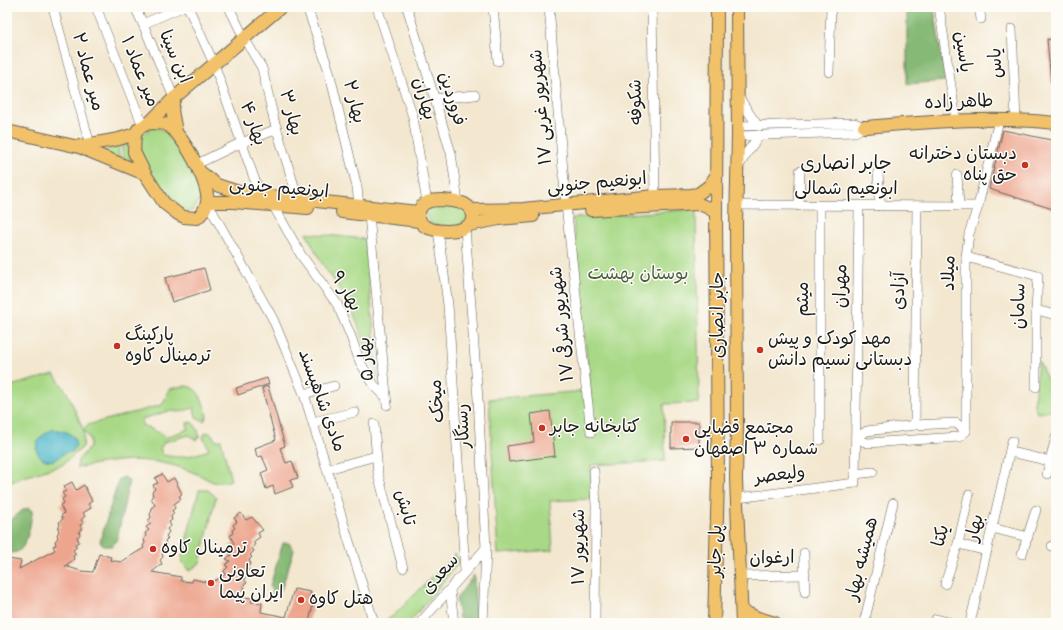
<svg xmlns="http://www.w3.org/2000/svg" width="1063" height="630" font-family="'Indie Flower','Playpen Sans Arabic',sans-serif">
<style>
.green{fill:#a9d987;stroke:#627a52}
.forest{fill:#86b974;stroke:#516a48}
.water{fill:#4ab5c7;stroke:#336872}
.building{fill:#eda58e}
.lines{fill:none;stroke-linecap:round;stroke-linejoin:round}
.minor-casing{stroke:#67635b;stroke-width:10}
.major-casing{stroke:#67635b;stroke-width:14}
.minor{stroke:#fff;stroke-width:9}
.major{stroke:#f2c26a;stroke-width:12}
.poi-dot{fill:#c8321e;stroke:#fdfcf7;stroke-width:1.5}
.labels{text-anchor:middle;dominant-baseline:central;stroke-width:3;stroke-linejoin:round;paint-order:stroke}
.street-label{font-size:18px;fill:#1c1c1c;stroke:#fdfcf7}
.poi-label{font-size:18px;fill:#1c1c1c;stroke:#fdfcf7;text-anchor:start}
.park-label{font-size:18px;fill:#4d5e41;stroke:#fdfcf7}
.neighbourhood-label{font-size:19px;fill:#1c1c1c;stroke:#fdfcf7}
</style>
<rect width="100%" height="100%" fill="#fdfcf7"/>
<filter id="ink" filterUnits="userSpaceOnUse"><feTurbulence type="fractalNoise" baseFrequency=".025" numOctaves="2"/><feDisplacementMap in="SourceGraphic" scale="8" xChannelSelector="R" yChannelSelector="G"/><feConvolveMatrix kernelMatrix="1 2 1 2 8 2 1 2 1" color-interpolation-filters="sRGB"/></filter>
<filter id="wash" filterUnits="userSpaceOnUse"><feTurbulence type="fractalNoise" baseFrequency=".012" numOctaves="4" result="noise"/><feDisplacementMap in="SourceGraphic" scale="16" xChannelSelector="R" yChannelSelector="G"/><feGaussianBlur stdDeviation="0.9" result="paint"/><feColorMatrix in="noise" values="0 0 0 0 0 0 0 0 0 0 0 0 0 0 0 0 0 1.4 0 .05"/><feComposite in="paint" operator="in"/></filter>
<g filter="url(#wash)">
<rect width="100%" height="100%" fill="#f3e7cf"/>
<g class="green">
<path d="M156 127C163 131 171 134 176 141 181 148 199 188 200 195 200 202 196 207 191 211 189 211 185 212 182 211 168 205 135 155 140 140 142 132 148 130 156 127Z"/>
<path d="M129 144 131 164 125 163 121 146Z"/>
<path d="M118 146 120 161 98 153Z"/>
<path d="M430 204 465 208 468 219 457 226H441L430 223 425 213 426 208Z"/>
<path d="M696 209 699 403 664 404 665 461 591 465 592 499 550 501 553 550 498 554 489 399 583 391 594 432 573 218Z"/>
<path d="M306 233 365 239 378 378 349 302 323 265Z"/>
<path d="M1038 360 1056 398V407L1047 412 1037 413 1034 405Z"/>
<path d="M54 374 68 394 84 431 87 425 162 405 170 389C174 388 181 386 186 386 201 388 204 405 207 416L204 421 196 417 194 408 179 412 169 411 142 419V425L162 434 164 438 188 429 187 423 191 422C197 426 199 431 199 438L196 440 189 435 164 442 160 449 163 455C182 459 190 456 209 450L203 437 206 432 212 434 215 440H221L231 480C226 482 219 483 213 482 208 480 202 476 197 474 186 469 174 465 162 463 134 457 104 462 77 468L78 460 90 447V439L84 431 83 447 62 465 21 478 7 484V387Z"/>
<path d="M199 490H208L216 497 200 563 189 571 181 561Z"/>
<path d="M455 554 460 561 409 623H381L393 616Z"/>
</g>
<g class="forest">
<path d="M907 7H934L945 81 907 84Z"/>
<path d="M125 477 129 481 117 540 112 546H104L100 541 119 479Z"/>
<path d="M29 508 32 511V515C29 528 27 558 7 552V523L23 510Z"/>
<path d="M283 543H289L294 550 281 590 273 594 270 586Z"/>
<path d="M474 575 476 623H460L456 599Z"/>
</g>
<path class="water" d="M54 429 67 432 74 437 76 445 72 452 64 453C47 475 17 444 54 429Z"/>
<g id="blocks">
<g class="building">
<path d="M1047 39 1056 41V83H1051Z"/>
<path d="M1003 130 1056 141V210L989 189Z"/>
<path d="M204 268 210 290 172 302 165 278Z"/>
<path d="M267 378 269 384 238 395 236 388Z"/>
<path d="M268 386 285 446 280 448 286 463 292 461 298 478 290 480 293 487 275 494 273 486 266 489 261 473 268 470 262 456 257 457 255 448 276 440 262 388Z"/>
<path d="M550 411 555 456 509 462 507 446 534 442 531 414Z"/>
<path d="M671 422H699V447L671 448Z"/>
<path d="M162 474 167 482 174 478 182 494 179 496 181 499 174 504 175 508 172 511 174 513 171 517 172 520 169 522 171 526 167 529 169 532 166 536 168 538 165 541 166 545 164 547 165 551 162 554 163 557 160 560 162 564 152 572 181 577V581L192 582 193 579 211 583 226 574 224 571 228 567 225 565 230 561 226 559 231 555 227 552 232 549 230 546 234 543 230 536 233 533 232 530 235 528 233 525 237 522 234 518 241 513 246 520 252 517 263 530 258 533 260 537 253 542 255 544 252 548 254 551 250 555 252 557 249 560 251 564 247 567 249 570 245 573 248 576 244 579 247 583 243 585 245 588 235 596 252 598 251 602 262 603 261 612 286 617 294 589 311 592 309 599 314 600 309 622 300 621V623H7L8 559 21 561 19 569 55 550 53 546 56 545 55 541 58 538 57 534 59 532 58 528 60 525 59 522 63 519 61 516 64 513 60 505 64 503 62 499 65 497 62 493 66 491 64 486 72 482 76 490 84 485 92 501 88 504 91 508 83 513 85 516 81 520 84 523 80 525 82 529 79 531 80 535 77 537 79 542 75 544 77 547 73 550 76 554 73 556 74 559 65 566 81 571 93 572 99 554 111 557 110 560 121 562 144 548 143 546 145 543 144 539 146 536 145 533 149 530 146 527 151 524 147 521 151 518 150 514 152 511 151 508 155 505 151 498 153 495 152 492 155 489 153 485 158 483 155 478Z"/>
</g>
</g>
</g>
<g filter="url(#ink)">
<use href="#blocks" fill-opacity="0" stroke="#67635b" stroke-width="1"/>
<g class="lines">
<defs>
<g id="minor">
<path d="M53 7 90 145"/>
<path d="M96 7 143 126"/>
<path d="M135 7 143 24 174 98"/>
<path d="M188 7 214 64 260 195"/>
<path d="M229 7 244 38 262 68 274 120 298 199"/>
<path d="M307 7 329 71 357 187 359 206"/>
<path d="M377 7 413 117 427 203"/>
<path d="M407 7 451 153 457 195 456 202"/>
<path d="M493 7 498 61"/>
<path d="M549 7 566 205 591 432"/>
<path d="M652 7 655 196"/>
<path d="M979 7 981 19"/>
<path d="M940 13 956 120"/>
<path d="M143 24 182 7"/>
<path d="M1012 29 1016 121"/>
<path d="M829 72 831 7"/>
<path d="M738 96 749 113 758 126"/>
<path d="M435 99 475 95"/>
<path d="M738 126 854 123 864 127"/>
<path d="M738 136 855 132 864 127"/>
<path d="M195 165 234 146 277 129"/>
<path d="M737 169 748 151 760 135"/>
<path d="M878 172 880 206"/>
<path d="M957 175 959 206"/>
<path d="M207 202 273 319 304 394 374 623"/>
<path d="M273 205 301 255 337 304 350 334 360 362 374 385 386 397"/>
<path d="M737 205 978 206"/>
<path d="M799 206 800 171"/>
<path d="M820 206V440"/>
<path d="M369 215 387 405"/>
<path d="M465 227 478 399 486 548 483 623"/>
<path d="M438 230 448 305 465 571"/>
<path d="M966 257 1038 276 1036 310V387"/>
<path d="M1036 310 1056 315"/>
<path d="M304 394 334 386"/>
<path d="M313 422 355 412"/>
<path d="M956 423 966 431 959 437 867 443 856 438 867 431 915 425Z"/>
<path d="M374 424 378 474 403 568"/>
<path d="M915 425 917 206"/>
<path d="M966 431V257L969 234 978 206 999 120"/>
<path d="M1010 452 1050 461"/>
<path d="M328 469 376 456"/>
<path d="M594 471 596 506 595 623"/>
<path d="M855 474 873 472"/>
<path d="M1047 474 1056 437"/>
<path d="M737 498 855 483 859 206"/>
<path d="M992 528 1028 537"/>
<path d="M958 544 987 551"/>
<path d="M1052 546 1056 547"/>
<path d="M804 553 805 592"/>
<path d="M1022 554 1036 510"/>
<path d="M741 576 804 575"/>
<path d="M945 584 958 544 969 495"/>
<path d="M450 590 454 623"/>
<path d="M936 619 952 623"/>
<path d="M420 623 486 548"/>
<path d="M864 623 893 503"/>
<path d="M970 623 1012 441"/>
</g>
<g id="major">
<path d="M737 7 738 136 736 225 737 428 736 479 742 623"/>
<path d="M174 98 172 110 176 132"/>
<path d="M149 123C154 123 160 123 165 124 182 131 211 186 207 203 205 210 202 214 197 218L184 217 178 214 164 203 145 174 134 152 135 134 139 128Z"/>
<path d="M149 123 174 98 281 7"/>
<path d="M864 127C928 122 992 116 1056 123"/>
<path d="M7 131 79 147 145 174"/>
<path d="M80 146 119 139 135 134"/>
<path d="M199 171 217 185 242 193 418 212"/>
<path d="M442 200C457 202 470 200 474 218 472 220 471 223 469 225 460 233 436 232 426 227 418 223 416 210 424 204 429 200 436 200 442 200Z"/>
<path d="M207 202H233L308 208"/>
<path d="M472 210 523 209 655 196 691 195 698 194 709 186 716 176"/>
<path d="M591 210 699 204 709 208 716 213"/>
<path d="M342 212 419 221"/>
<path d="M469 225 499 219 533 216"/>
<path d="M742 611 758 618 775 623"/>
<path d="M714 623 718 479 716 213 717 7"/>
</g>
</defs>
<use href="#minor" class="minor-casing"/>
<use href="#major" class="major-casing"/>
<use href="#minor" class="minor"/>
<use href="#major" class="major"/>
</g>
</g>
<g class="poi-dot">
<circle cx="1025" cy="165" r="4"/>
<circle cx="117" cy="346" r="4"/>
<circle cx="760" cy="350" r="4"/>
<circle cx="542" cy="428" r="4"/>
<circle cx="686" cy="439" r="4"/>
<circle cx="153" cy="549" r="4"/>
<circle cx="211" cy="583" r="4"/>
<circle cx="301" cy="600" r="4"/>
</g>
<g class="labels">
<g class="street-label">
<text transform="translate(962 52) rotate(82)">یاسین</text>
<text transform="translate(174 57) rotate(67)">ابن سینا</text>
<text transform="translate(997 63) rotate(-93)">یاس</text>
<text transform="translate(87 72) rotate(75)">میر عماد ۲</text>
<text transform="translate(139 72) rotate(68)">میر عماد ۱</text>
<text transform="translate(423 99) rotate(74)">بهاران</text>
<text transform="translate(451 99) rotate(73)">فروردین</text>
<text transform="translate(353 102) rotate(76)">بهار ۲</text>
<text transform="translate(637 102) rotate(-91)">شکوفه</text>
<text transform="translate(959 103) rotate(-2)">طاهر زاده</text>
<text transform="translate(542 107) rotate(-95)">۱۷ شهریور غربی</text>
<text transform="translate(290 113) rotate(75)">بهار ۳</text>
<text transform="translate(252 124) rotate(70)">بهار ۴</text>
<text transform="translate(597 184) rotate(-5)">ابونعیم جنوبی</text>
<text transform="translate(279 189) rotate(5)">ابونعیم جنوبی</text>
<text x="846" y="190">ابونعیم شمالی</text>
<text transform="translate(950 273) rotate(-89)">میلاد</text>
<text transform="translate(842 286) rotate(-89)">مهران</text>
<text transform="translate(900 291) rotate(-89)">آزادی</text>
<text transform="translate(345 292) rotate(59)">بهار ۹</text>
<text transform="translate(804 299) rotate(-90)">میثم</text>
<text transform="translate(1020 306) rotate(-89)">سامان</text>
<text transform="translate(719 315) rotate(-90)">جابر انصاری</text>
<text transform="translate(563 324) rotate(-96)">۱۷ شهریور شرقی</text>
<text transform="translate(367 359) rotate(-95)">بهار ۵</text>
<text transform="translate(321 401) rotate(70)">مادی شاهپسند</text>
<text transform="translate(438 401) rotate(-94)">میخک</text>
<text transform="translate(464 426) rotate(-93)">رستگار</text>
<text transform="translate(780 476) rotate(-7)">ولیعصر</text>
<text transform="translate(404 508) rotate(75)">تابش</text>
<text transform="translate(976 528) rotate(-77)">بهار</text>
<text transform="translate(942 536) rotate(-75)">یکتا</text>
<text transform="translate(580 547) rotate(-90)">۱۷ شهریور</text>
<text transform="translate(717 551) rotate(-89)">پل جابر</text>
<text transform="translate(772 559) rotate(-1)">ارغوان</text>
<text transform="translate(863 559) rotate(-76)">همیشه بهار</text>
<text transform="translate(441 575) rotate(-49)">سعدی</text>
</g>
<g class="poi-label">
<text x="1017" y="155" text-anchor="end">دبستان دخترانه<tspan x="1017" dy="21">حق پناه</tspan></text>
<text x="125" y="336">پارکینگ<tspan x="125" dy="21">ترمینال کاوه</tspan></text>
<text x="768" y="340">مهد کودک و پیش<tspan x="768" dy="21">دبستانی نسیم دانش</tspan></text>
<text x="550" y="428">کتابخانه جابر</text>
<text x="694" y="429">مجتمع قضایی<tspan x="694" dy="21">شماره ۳ اصفهان</tspan></text>
<text x="161" y="549">ترمینال کاوه</text>
<text x="219" y="573">تعاونی<tspan x="219" dy="21">ایران پیما</tspan></text>
<text x="309" y="600">هتل کاوه</text>
</g>
<g class="park-label">
<text x="638" y="275">بوستان بهشت</text>
</g>
<g class="neighbourhood-label">
<text x="846" y="164">جابر انصاری</text>
</g>
</g>
<rect width="1063" height="630" fill="none" stroke="#fdfcf7" stroke-width="24"/>
</svg>
